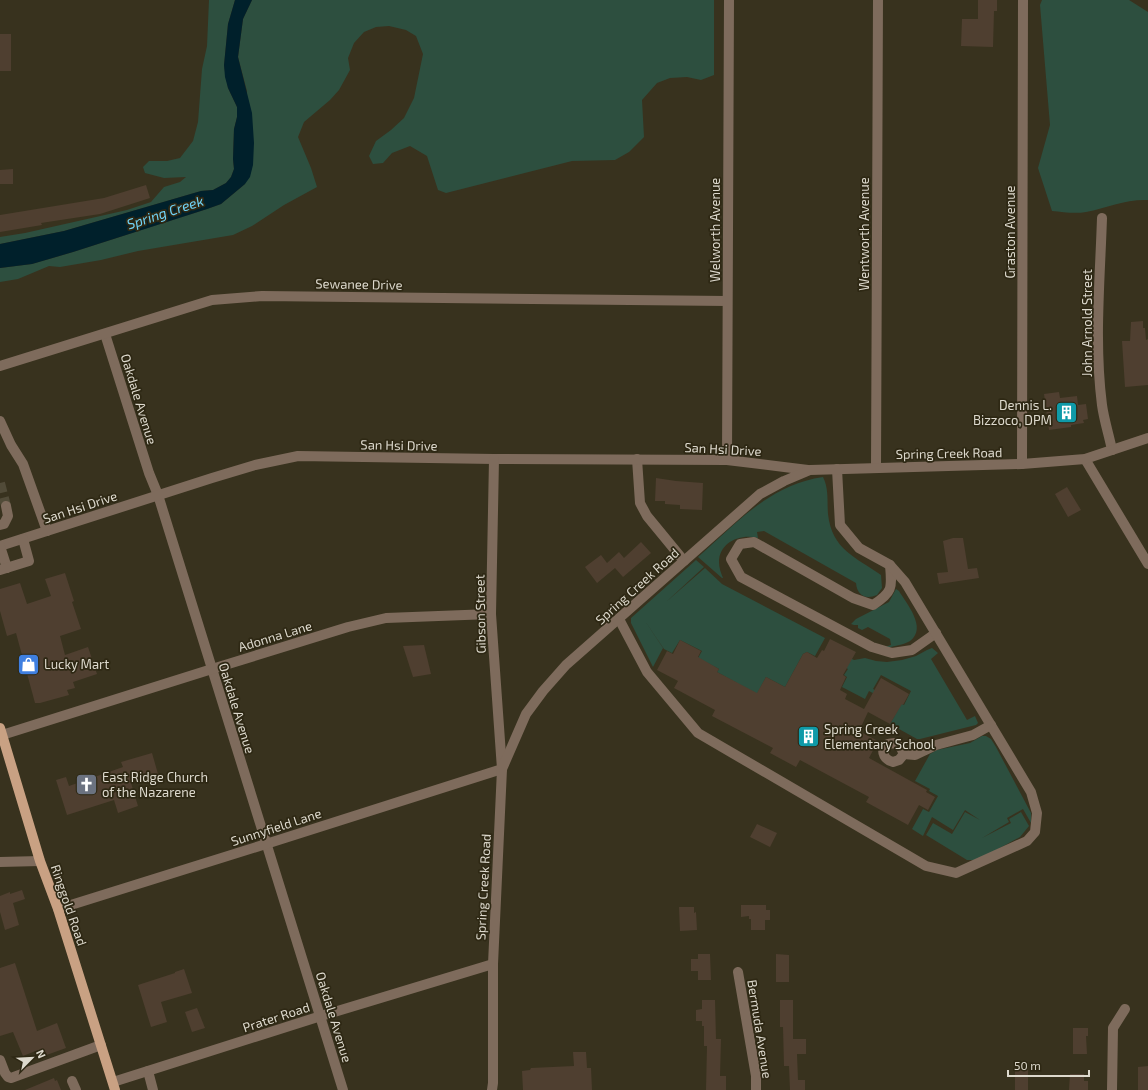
<svg xmlns="http://www.w3.org/2000/svg" width="1148" height="1090" font-family="'Exo 2',sans-serif">
<style>
.green{fill:#2d4f3f}
.water{fill:#00202b}
.building{fill:#4f3f30}
.lines{fill:none;stroke-linecap:round;stroke-linejoin:round}
.minor-tunnel{stroke:#514b38;stroke-width:10;stroke-dasharray:10 5;stroke-linecap:butt}
.minor{stroke:#7e6b5c;stroke-width:10}
.major{stroke:#c9a183;stroke-width:10}
.labels{text-anchor:middle;dominant-baseline:central;stroke-width:3.5;stroke-linejoin:round;paint-order:stroke}
.street-label{font-size:13px;fill:#ddd9cd;stroke:#2e2814}
.poi-label{font-size:13px;fill:#ddd9cd;stroke:#2e2814;text-anchor:start}
.water-label{font-size:14px;font-style:italic;fill:#70d2f5;stroke:#2e2814}
</style>
<rect width="100%" height="100%" fill="#38321e"/>
<g class="green">
<path d="M209 0H235L228 24 224 66 228 88 237 107V117L234 129 233 159 234 169 231 177 226 183 213 190 201 191 64 231 0 244V237L25 233 127 210 151 202 164 187 180 182 186 177 164 178 145 173 143 167 149 161H167L180 158 193 141 198 122 202 69 207 46Z"/>
<path d="M252 0H714V75L701 80 687 77 670 78 657 83 642 100 644 137 629 152 615 160 572 161 446 193 438 190 427 156 410 146 392 153 383 163 373 164 369 156 376 141 391 130 404 118 414 98 423 54 416 36 406 30 389 26 376 27 364 32 354 43 348 58 350 70 339 90 330 100 304 122 298 137 311 168 317 187 284 205 252 226 233 235 138 251 101 260 60 267 49 266 18 279 0 282V268L32 264 73 252 207 209 221 204 245 184 247 91 238 57 243 19Z"/>
<path d="M1042 0H1129L1148 12V200C1126 199 1107 208 1086 212 1075 214 1063 212 1052 211L1038 168 1050 125 1040 5Z"/>
<path d="M823 477C829 489 827 501 828 514 832 550 856 557 881 575L882 588 877 595C865 600 857 595 856 583L764 531 757 532 758 538C741 533 719 542 719 562 719 568 721 573 723 578H722L698 557C737 523 769 485 823 477Z"/>
<path d="M696 560 704 567 666 602 705 568 722 584 825 638 815 656 807 652 803 654 785 687 766 677 757 694 717 672 719 669 698 658 702 651 680 640 672 653 664 649 645 621 663 648 653 667 631 623V618Z"/>
<path d="M896 589 899 591C906 603 928 628 910 641 904 645 893 646 886 648L885 647 891 645 890 639 868 627 862 630 858 628V625H854L851 624 856 619 889 602Z"/>
<path d="M932 648 938 653 931 659 967 720 975 716 978 723 976 725 920 739H917L890 724 899 708 891 698 904 705 911 691 881 675 873 689 879 692 882 698 869 691 865 699 842 687 847 677 844 675 848 669 843 666 848 657 854 660 865 658 876 661 887 662 902 660 916 656 927 650Z"/>
<path d="M982 736H986L991 739 996 747 1031 813V823L1023 809 1007 818 1009 822 982 838 1011 823 1009 819 1021 812 1029 826 1020 837 978 860H967L926 835 933 823 952 834 965 812 980 820 979 823 980 820 965 810 953 830 932 817 923 836 912 829 923 809 929 812 938 796 929 791 930 789 915 781 930 754 937 750 970 743Z"/>
</g>
<path class="water" d="M235 0H252L243 19 238 57 252 113 254 143 253 165 250 177 245 184 221 204 207 209 73 252 32 264 0 268V244L64 231 201 191 213 190 226 183 231 177 234 169 233 159 234 129 237 117V107L228 88 225 77 224 65 228 24Z"/>
<g class="building">
<path d="M978 0H997V11H994L993 47 961 46 962 19H978Z"/>
<rect x="0" y="34" width="11" height="37"/>
<path d="M13 169V184H0V170Z"/>
<path d="M146 185 150 198 100 214 41 223 42 225 0 232V215L104 198Z"/>
<path d="M1143 321V328H1145L1146 340 1148 339V385L1125 387 1122 341H1130L1131 322Z"/>
<path d="M1059 392 1060 398 1077 396 1078 405 1086 404 1088 419 1083 420 1084 423 1071 425V427L1049 430 1044 394Z"/>
<path d="M656 478 676 481 703 483 702 510 680 509V505L665 504V501H655Z"/>
<path d="M1067 487 1081 510 1068 517 1055 494Z"/>
<path d="M953 538H963L968 569 977 568 979 578 939 584 937 573 948 572 943 541Z"/>
<path d="M641 542 651 553 623 577 615 568 597 583 585 567 601 555 607 563 619 552 624 558Z"/>
<path d="M65 573 74 601 72 602 81 629 60 636 65 655 88 647 97 674 73 682 75 688 67 690 69 695 40 703H35L16 633 7 636 0 611V589L20 583 27 604 51 596 45 579Z"/>
<path d="M830 639 856 652 843 675 846 677 840 690 847 694 845 699 864 709 881 678 909 694 903 705 902 704 890 724 868 712 859 731 878 741 869 758 927 790 926 792 935 797 928 810 919 805 908 825 866 802 869 797 800 760 796 767 770 753 773 748 712 716 715 710 674 688 678 681 657 670 667 651 673 654 680 640 701 651 698 657 719 669 717 672 757 693 766 677 785 687 803 654 807 652 817 658 822 650 824 651Z"/>
<path d="M424 645 431 674 413 677 403 646Z"/>
<path d="M152 753 158 774 131 783 138 806 118 813 114 800 67 815 56 780 66 777 69 786 123 767 121 762Z"/>
<path d="M757 824 777 833 770 847 750 837Z"/>
<path d="M22 890 25 899 13 903 19 925 5 930 0 912V896L10 892V894Z"/>
<path d="M741 905H766V910H770V920H765V930H751V919H749V916L741 917Z"/>
<path d="M679 907H694V913L696 912 697 930 680 931Z"/>
<path d="M698 954H710L711 980H698V971H691V959H698Z"/>
<path d="M776 954 789 955V982H776Z"/>
<path d="M15 963 37 1031 57 1023 66 1048 41 1057 38 1050 23 1056 13 1032 0 1036V968Z"/>
<path d="M184 969 192 993 161 1002 167 1022 151 1027 138 985 175 973V972Z"/>
<path d="M702 1000H715L716 1039H721L720 1076H726V1090H706L707 1046H704V1026H702V1021H696V1010L702 1009Z"/>
<path d="M780 1000H793V1039H806V1054H797L798 1080H805V1090H790L789 1066H784L783 1027H780Z"/>
<path d="M197 1008 205 1028 192 1032 185 1012Z"/>
<path d="M1073 1028H1088V1036H1086L1087 1054H1073Z"/>
<path d="M573 1052H586L587 1068H591L592 1090H523L522 1071 530 1070 531 1068 574 1066Z"/>
<path d="M1148 1066V1090H1138V1067Z"/>
<rect x="1015" y="1068" width="13" height="22"/>
<path d="M1070 1074H1084V1081H1088V1090H1069Z"/>
<path d="M54 1078 55 1081 57 1080 61 1090H25Z"/>
</g>
<g class="lines">
<path class="minor-tunnel" d="M0 483 6 506"/>
<g class="minor">
<path d="M1102 218C1100 280 1094 343 1102 405 1104 420 1109 435 1112 450"/>
<path d="M105 334 149 473 158 495 343 1090"/>
<path d="M0 366 212 300 262 296 727 301"/>
<path d="M0 421 11 445 23 464 47 531"/>
<path d="M637 459 640 503 647 516 684 561"/>
<path d="M1085 459 1148 564"/>
<path d="M727 460 729 0"/>
<path d="M1022 464 1023 0"/>
<path d="M876 468 878 0"/>
<path d="M0 525 4 524 8 516 6 506"/>
<path d="M0 546 212 478 255 465 298 456 494 459 727 460 808 470"/>
<path d="M0 546 7 568"/>
<path d="M890 565C892 588 893 592 873 605L853 598 754 542 740 544 731 559 741 577 872 647 892 653 912 650 936 633"/>
<path d="M0 570 29 561 23 539"/>
<path d="M619 619 647 672 698 733 926 866 956 873 1027 841 1035 832 1037 813 1031 792 905 582 890 565 859 548 840 525 837 469"/>
<path d="M2 735 212 669 348 627 386 618 491 614"/>
<path d="M904 754 901 748 895 743 888 744 883 749C883 757 886 760 893 762L899 760 904 754 915 755 936 745 973 735 991 725"/>
<path d="M0 862 40 861"/>
<path d="M58 909 266 844 502 769 491 614 494 459"/>
<path d="M738 972 756 1076V1090"/>
<path d="M0 1060 5 1073 8 1077 11 1078 101 1045"/>
<path d="M148 1071 153 1090"/>
<path d="M72 1081 76 1090"/>
<path d="M113 1082 321 1016 493 964"/>
<path d="M492 1090 493 1083V964L502 769 526 714 543 691 566 665 760 494 784 481 810 470 1022 464 1085 459 1148 438"/>
<path d="M1112 1090 1113 1028 1125 1009"/>
</g>
<path class="major" d="M0 728 40 861 58 909 115 1090"/>
</g>
<defs>
<symbol id="building-square" viewBox="-11 -11 22 22"><rect x="-9" y="-9" width="18" height="18" rx="4" fill="#0f9aa8" stroke="#2e2814"/><path d="M-4-6H4V6H1V3H-1V6H-4ZM-2.5-4.3h1.7v1.8h-1.7ZM.8-4.3h1.7v1.8H.8ZM-2.5-1h1.7V.8h-1.7ZM.8-1h1.7V.8H.8Z" fill="#fff"/></symbol>
<symbol id="shop-square" viewBox="-11 -11 22 22"><rect x="-9" y="-9" width="18" height="18" rx="4" fill="#3f7fe0" stroke="#2e2814"/><path d="M-5-2.5h2.3a2.7 3.5 0 0 1 5.4 0H5L5.5 6h-11ZM-1.5-2.5h3a1.5 2.3 0 0 0-3 0Z" fill="#fff"/></symbol>
<symbol id="church-square" viewBox="-11 -11 22 22"><rect x="-9" y="-9" width="18" height="18" rx="4" fill="#6b7280" stroke="#2e2814"/><path d="M-1.2-6h2.4v3.5h3.3v2.4h-3.3V6h-2.4V-.1h-3.3v-2.4h3.3Z" fill="#fff"/></symbol>
</defs>
<g fill-rule="evenodd">
<use href="#building-square" x="1054" y="400" width="25" height="25"/>
<use href="#shop-square" x="16" y="652" width="25" height="25"/>
<use href="#building-square" x="796" y="724" width="25" height="25"/>
<use href="#church-square" x="74" y="772" width="25" height="25"/>
</g>
<g class="labels">
<g class="street-label">
<text transform="translate(715 230) rotate(-90)">Welworth Avenue</text>
<text transform="translate(1010 232) rotate(-90)">Graston Avenue</text>
<text transform="translate(864 234) rotate(-90)">Wentworth Avenue</text>
<text transform="translate(359 284) rotate(1)">Sewanee Drive</text>
<text transform="translate(1087 323) rotate(-90)">John Arnold Street</text>
<text transform="translate(139 399) rotate(73)">Oakdale Avenue</text>
<text transform="translate(399 445) rotate(1)">San Hsi Drive</text>
<text transform="translate(723 449) rotate(3)">San Hsi Drive</text>
<text transform="translate(949 453) rotate(-1)">Spring Creek Road</text>
<text transform="translate(80 507) rotate(-18)">San Hsi Drive</text>
<text transform="translate(637 586) rotate(-42)">Spring Creek Road</text>
<text transform="translate(480 614) rotate(-91)">Gibson Street</text>
<text transform="translate(275 636) rotate(-17)">Adonna Lane</text>
<text transform="translate(237 708) rotate(73)">Oakdale Avenue</text>
<text transform="translate(276 827) rotate(-18)">Sunnyfield Lane</text>
<text transform="translate(483 887) rotate(-87)">Spring Creek Road</text>
<text transform="translate(69 905) rotate(71)">Ringgold Road</text>
<text transform="translate(276 1017) rotate(-18)">Prater Road</text>
<text transform="translate(334 1017) rotate(73)">Oakdale Avenue</text>
<text transform="translate(760 1029) rotate(81)">Bermuda Avenue</text>
</g>
<g class="poi-label">
<text x="1052" y="405" text-anchor="end">Dennis L.<tspan x="1052" dy="15">Bizzoco, DPM</tspan></text>
<text x="44" y="664">Lucky Mart</text>
<text x="824" y="729">Spring Creek<tspan x="824" dy="15">Elementary School</tspan></text>
<text x="102" y="777">East Ridge Church<tspan x="102" dy="15">of the Nazarene</tspan></text>
</g>
<g class="water-label">
<text transform="translate(165 212) rotate(-18)">Spring Creek</text>
</g>
</g>
<g transform="translate(32 1058) rotate(66)" stroke="#2e2814" stroke-width="3" paint-order="stroke">
<path d="M0-3L7 15L0 10L-7 15Z" fill="#ddd9cd"/>
<text y="-6" font-size="11" font-weight="bold" text-anchor="middle" fill="#ddd9cd">N</text>
</g>
<path d="M1008 1070v6h81v-6" fill="none" stroke="#ddd9cd" stroke-width="2"/>
<text x="1014" y="1070" font-size="12" fill="#ddd9cd" stroke="#2e2814" stroke-width="3" paint-order="stroke">50 m</text>
</svg>
